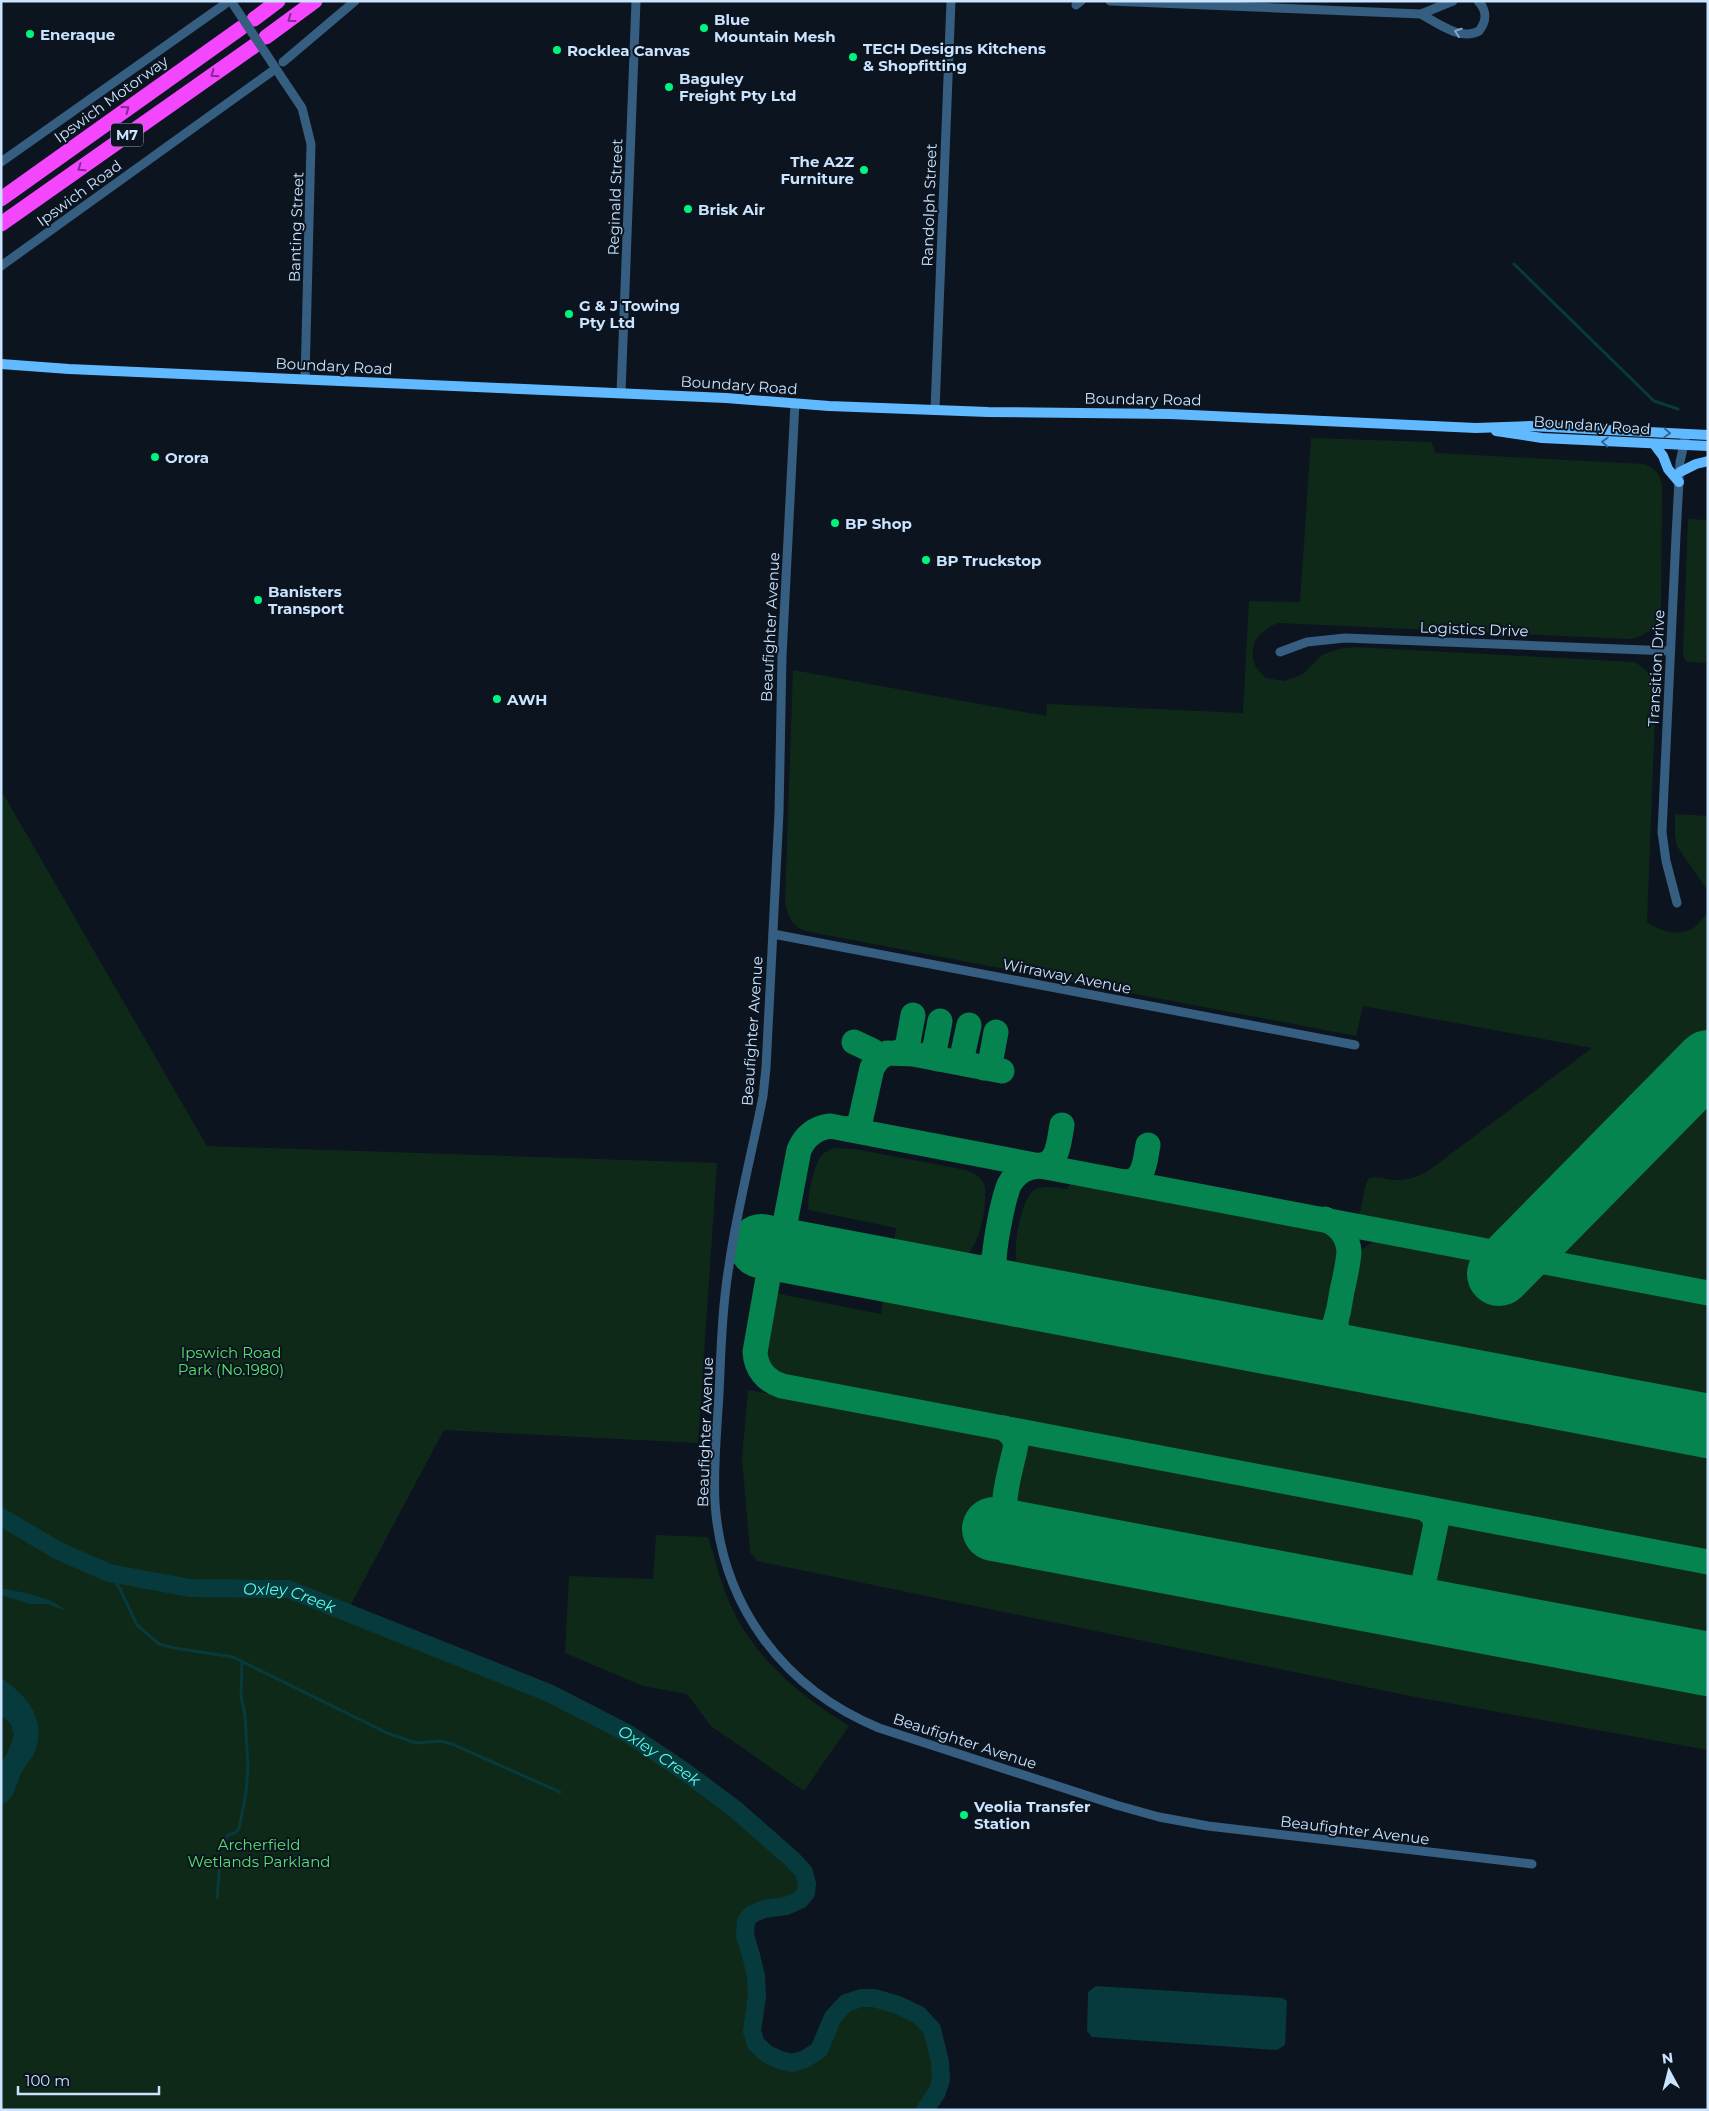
<svg xmlns="http://www.w3.org/2000/svg" width="1709" height="2111" font-family="Montserrat,sans-serif">
<style>
.green{fill:#0f2919}
.water{fill:#073a3d}
.lines{fill:none;stroke-linecap:round;stroke-linejoin:round}
.stream{stroke:#073a3d;stroke-width:3}
.river{stroke:#073a3d;stroke-width:18}
.taxiway{stroke:#06844f;stroke-width:25}
.runway{stroke:#06844f;stroke-width:64}
.minor{stroke:#355e80;stroke-width:9}
.secondary{stroke:#61b9ff;stroke-width:10}
.motorway{stroke:#f445ff;stroke-width:15}
.minor-bridge{stroke:#355e80;stroke-width:9}
.oneway{stroke:#802c8f}
.oneway2{stroke:#87a7c6}
.oneway3{stroke:#36668f}
.poi-dot{fill:#00f57f;stroke:#0c141f;stroke-width:2}
.labels{text-anchor:middle;dominant-baseline:central;stroke-width:4;stroke-linejoin:round;paint-order:stroke}
.shield{fill:#0c141f;stroke:#91a5bc;stroke-width:1}
.shield-label{font-size:14px;font-weight:bold;fill:#cae3ff}
.poi-label{font-size:15px;font-weight:bold;fill:#cae3ff;stroke:#0c141f;text-anchor:start}
.street-label{font-size:15px;fill:#cae3ff;stroke:#0c141f}
.park-label{font-size:15px;fill:#53e26b;stroke:#0c141f}
.water-label{font-size:16px;font-style:italic;fill:#58ffeb;stroke:#0c141f}
</style>
<rect width="100%" height="100%" fill="#0c141f"/>
<g class="green">
<path d="M1311 438 1431 442 1436 453 1644 464C1656 469 1660 474 1662 487L1661 618C1652 630 1645 636 1630 639L1278 623C1260 630 1247 644 1255 665 1257 669 1262 674 1265 678L1285 681 1303 674 1322 655 1338 649 1355 647 1634 662C1647 669 1652 675 1656 689L1647 922C1660 932 1680 937 1695 927 1700 923 1704 916 1708 912V1283L1565 1255 1563 1245 1565 1239 1605 1198 1573 1168 1503 1238 1494 1242 1359 1217 1366 1183 1369 1178C1378 1176 1384 1179 1393 1180 1406 1181 1417 1177 1428 1171L1592 1048 1363 1006 1356 1036 805 931C791 925 789 917 785 903L793 670 1046 716 1047 704 1243 713 1249 601 1300 602Z"/>
<path d="M1708 505V663L1688 662 1685 660 1683 654 1688 519 1706 520Z"/>
<path d="M1 790 207 1146 717 1163 698 1443 444 1430 347 1612C441 1649 536 1683 625 1732 641 1741 657 1754 672 1765 706 1788 738 1812 769 1839 782 1850 814 1873 806 1893 797 1913 763 1902 750 1917 742 1925 745 1937 748 1946 754 1961 757 1977 757 1993 758 2009 746 2030 757 2045 771 2063 801 2068 818 2050 821 2047 823 2041 824 2036 832 2017 840 2001 863 1998 884 1996 923 2009 932 2030 935 2037 936 2044 937 2051 940 2061 943 2073 940 2082 938 2093 931 2101 925 2110H1Z"/>
<path d="M1675 814 1708 816V891L1677 846 1675 835Z"/>
<path d="M835 1148 855 1149 966 1170C973 1173 981 1176 984 1184 989 1199 979 1256 961 1257L959 1262 893 1249 896 1228 809 1210C806 1199 814 1166 821 1156 825 1152 829 1149 835 1148Z"/>
<path d="M1084 1183 1318 1226C1327 1230 1335 1234 1339 1244 1344 1258 1332 1308 1327 1323L1318 1330 1027 1274C1023 1271 1018 1268 1017 1263 1012 1249 1022 1194 1036 1189 1045 1185 1058 1188 1067 1189L1070 1184Z"/>
<path d="M1387 1239 1480 1258 1514 1292 1537 1269 1708 1301V1403L1348 1335 1345 1327V1319C1347 1307 1350 1295 1352 1284 1357 1260 1358 1241 1387 1239Z"/>
<path d="M774 1293 881 1314 884 1293 1708 1449V1555L785 1380C748 1366 766 1324 772 1296Z"/>
<path d="M748 1390 996 1434C1005 1438 1009 1442 1008 1452L989 1551 1118 1575 1132 1569 1708 1678V1750L1415 1697 757 1561 750 1552 742 1458Z"/>
<path d="M1036 1442 1425 1516 1430 1525 1419 1586 1415 1590 1405 1593 1137 1542 1125 1531 1021 1511C1017 1508 1015 1506 1013 1501 1011 1491 1020 1455 1025 1446Z"/>
<path d="M1453 1521 1708 1570V1651L1438 1600 1432 1593 1431 1586 1442 1528 1448 1522Z"/>
<path d="M656 1535 708 1537C715 1558 720 1581 729 1602 753 1657 799 1695 849 1726L804 1791 711 1726 687 1694 643 1686 565 1653 569 1576 653 1579Z"/>
</g>
<g class="water">
<path d="M1 1588C18 1592 55 1597 65 1611L48 1604H30L1 1595Z"/>
<path d="M1 1678C26 1695 47 1718 35 1751 32 1759 24 1766 21 1774 15 1786 15 1799 1 1805V1762L7 1754 14 1736 11 1724 1 1715Z"/>
<path d="M1096 1986 1282 1998 1287 2001 1285 2045 1277 2050 1092 2037 1087 2031 1088 1992Z"/>
</g>
<g class="lines">
<g class="stream">
<path d="M1514 264 1654 401 1678 409"/>
<path d="M109 1573 120 1589 137 1625 159 1644 174 1648 233 1657 387 1733 416 1743 440 1741 452 1744 560 1792"/>
<path d="M223 1842 228 1835 235 1833 239 1829 246 1793 248 1767 245 1715 241 1696 242 1661"/>
<path d="M217 1898 220 1861"/>
</g>
<path class="river" id="s1" d="M1 1517 59 1551 109 1573 190 1588 288 1589 549 1693 627 1733 684 1771 735 1809 792 1859 804 1872 807 1884 806 1893 800 1900 786 1906 764 1909 752 1914 746 1921 745 1936 751 1955 756 1976 757 1996 752 2031 756 2044 767 2054 780 2060 792 2063 805 2059 819 2050 833 2017 846 2003 861 1998H874L898 2005 919 2015 932 2029 940 2062 941 2080 937 2092 925 2110"/>
<g class="taxiway">
<path d="M854 1042 873 1051 877 1056 876 1061"/>
<path d="M899 1052 907 1048 913 1015"/>
<path d="M938 1059 934 1052 940 1021"/>
<path d="M966 1064 962 1057 969 1025"/>
<path d="M984 1068 990 1064 996 1032"/>
<path d="M848 1129 854 1127 860 1122 872 1068 878 1059 887 1053 913 1054 1002 1071"/>
<path d="M1041 1165C1059 1163 1059 1140 1062 1125"/>
<path d="M1042 1166C1027 1166 1016 1172 1009 1185 1003 1200 991 1257 995 1271 998 1281 1006 1289 1016 1293L1105 1312"/>
<path d="M1127 1182C1145 1180 1145 1160 1148 1145"/>
<path d="M769 1269 775 1259 789 1253 869 1267"/>
<path d="M884 1270C899 1272 915 1275 931 1278 957 1282 983 1289 994 1257"/>
<path d="M1708 1293 830 1126C815 1128 805 1136 799 1150L782 1239 771 1261 755 1352C756 1369 766 1381 782 1386L1708 1562"/>
<path d="M1336 1322C1336 1337 1341 1348 1354 1356L1447 1377"/>
<path d="M1213 1332 1301 1347C1336 1347 1337 1318 1342 1291 1345 1278 1348 1265 1349 1252 1348 1236 1340 1226 1325 1219"/>
<path d="M1004 1428 1012 1435 1016 1444C1013 1465 993 1517 1014 1530 1027 1537 1046 1538 1060 1542"/>
<path d="M1424 1588C1423 1617 1463 1617 1484 1622"/>
<path d="M1357 1598C1377 1601 1406 1613 1421 1595L1436 1524 1433 1515 1424 1508"/>
<path d="M1697 1662 1708 1664"/>
</g>
<g class="runway">
<path d="M761 1246 1708 1426"/>
<path d="M1499 1274 1708 1062"/>
<path d="M994 1529 1708 1664"/>
</g>
<g class="minor">
<path d="M1110 1 1421 14 1453 1"/>
<path d="M1076 5 1081 1"/>
<path d="M1421 14C1437 23 1461 41 1479 31 1487 21 1487 10 1478 1"/>
<path d="M283 62 355 1"/>
<path d="M284 81 302 108 311 144 305 379"/>
<path d="M1 162 225 4"/>
<path d="M1 266 271 72"/>
<path d="M621 393 636 1"/>
<path d="M795 403 782 656 779 813 766 1068 763 1096C752 1153 737 1209 729 1266 722 1308 721 1351 719 1394 717 1430 713 1467 715 1503 722 1606 784 1689 879 1728L1116 1805 1159 1817 1208 1826 1532 1864"/>
<path d="M935 410 951 1"/>
<path d="M1280 652 1307 642 1345 638 1670 651"/>
<path d="M1677 903 1666 861 1662 832 1676 536 1680 462 1685 439"/>
<path d="M773 934 1355 1045"/>
</g>
<g class="secondary">
<path d="M1 364 69 369 726 398 829 406 988 412 1170 414 1476 428 1530 426 1708 435"/>
<path d="M1496 431 1542 438 1708 446"/>
<path d="M1654 444 1663 456 1668 469 1679 482"/>
<path d="M1680 472 1696 464 1708 461"/>
</g>
<g class="motorway">
<path d="M254 19 278 1"/>
<path d="M266 37 315 1"/>
<path d="M1 199 241 28"/>
<path d="M1 224 254 46"/>
</g>
<path class="minor-bridge" d="M231 1 284 81"/>
</g>
<defs><path id="oneway-chevron" d="M-2-3.5L2.5 0L-2 3.5" fill="none" stroke-width="1.6" stroke-linecap="round" stroke-linejoin="round" transform="scale(1.25)"/></defs>
<g class="oneway">
<use href="#oneway-chevron" transform="translate(291 19) rotate(144)"/>
<use href="#oneway-chevron" transform="translate(214 74) rotate(145)"/>
<use href="#oneway-chevron" transform="translate(126 109) rotate(-36)"/>
<use href="#oneway-chevron" transform="translate(81 168) rotate(145)"/>
</g>
<use class="oneway2" href="#oneway-chevron" transform="translate(1458 32) rotate(-161)"/>
<g class="oneway3">
<use href="#oneway-chevron" transform="translate(1667 433) rotate(3)"/>
<use href="#oneway-chevron" transform="translate(1605 442) rotate(-177)"/>
</g>
<g class="poi-dot">
<circle cx="704" cy="28" r="5"/>
<circle cx="30" cy="34" r="5"/>
<circle cx="557" cy="50" r="5"/>
<circle cx="853" cy="57" r="5"/>
<circle cx="669" cy="87" r="5"/>
<circle cx="864" cy="170" r="5"/>
<circle cx="688" cy="209" r="5"/>
<circle cx="569" cy="314" r="5"/>
<circle cx="155" cy="457" r="5"/>
<circle cx="835" cy="523" r="5"/>
<circle cx="926" cy="560" r="5"/>
<circle cx="258" cy="600" r="5"/>
<circle cx="497" cy="699" r="5"/>
<circle cx="964" cy="1815" r="5"/>
</g>
<g class="labels">
<rect class="shield" x="111" y="123.5" width="32" height="23" rx="4"/>
<g class="shield-label">
<text x="127" y="135">M7</text>
</g>
<g class="poi-label">
<text x="714" y="19">Blue<tspan x="714" dy="17">Mountain Mesh</tspan></text>
<text x="40" y="34">Eneraque</text>
<text x="863" y="48">TECH Designs Kitchens<tspan x="863" dy="17">&amp; Shopfitting</tspan></text>
<text x="567" y="50">Rocklea Canvas</text>
<text x="679" y="78">Baguley<tspan x="679" dy="17">Freight Pty Ltd</tspan></text>
<text x="854" y="161" text-anchor="end">The A2Z<tspan x="854" dy="17">Furniture</tspan></text>
<text x="698" y="209">Brisk Air</text>
<text x="579" y="305">G &amp; J Towing<tspan x="579" dy="17">Pty Ltd</tspan></text>
<text x="165" y="457">Orora</text>
<text x="845" y="523">BP Shop</text>
<text x="936" y="560">BP Truckstop</text>
<text x="268" y="591">Banisters<tspan x="268" dy="17">Transport</tspan></text>
<text x="507" y="699">AWH</text>
<text x="974" y="1806">Veolia Transfer<tspan x="974" dy="17">Station</tspan></text>
</g>
<g class="street-label">
<text transform="translate(111 99) rotate(-36)">Ipswich Motorway</text>
<text transform="translate(79 193) rotate(-36)">Ipswich Road</text>
<text transform="translate(615 197) rotate(-88)">Reginald Street</text>
<text transform="translate(929 205) rotate(-88)">Randolph Street</text>
<text transform="translate(296 227) rotate(-88)">Banting Street</text>
<text transform="translate(334 366) rotate(3)">Boundary Road</text>
<text transform="translate(739 385) rotate(4)">Boundary Road</text>
<text transform="translate(1143 399) rotate(1)">Boundary Road</text>
<text transform="translate(1592 425) rotate(4)">Boundary Road</text>
<text transform="translate(770 627) rotate(-87)">Beaufighter Avenue</text>
<text transform="translate(1474 629) rotate(2)">Logistics Drive</text>
<text transform="translate(1656 668) rotate(-87)">Transition Drive</text>
<text transform="translate(1067 976) rotate(11)">Wirraway Avenue</text>
<text transform="translate(752 1031) rotate(-86)">Beaufighter Avenue</text>
<text transform="translate(705 1432) rotate(-88)">Beaufighter Avenue</text>
<text transform="translate(965 1741) rotate(18)">Beaufighter Avenue</text>
<text transform="translate(1355 1830) rotate(7)">Beaufighter Avenue</text>
</g>
<g class="park-label">
<text x="231" y="1352">Ipswich Road<tspan x="231" dy="17">Park (No.1980)</tspan></text>
<text x="259" y="1844">Archerfield<tspan x="259" dy="17">Wetlands Parkland</tspan></text>
</g>
<g class="water-label">
<text stroke="none"><textPath href="#s1" startOffset="305">Oxley Creek</textPath></text>
<text stroke="none"><textPath href="#s1" startOffset="710">Oxley Creek</textPath></text>
</g>
</g>
<rect width="1709" height="2111" fill="none" stroke="#cae3ff" stroke-width="5"/>
<g transform="translate(1669 2071) rotate(353)" stroke="#0c141f" stroke-width="4" paint-order="stroke">
<path d="M0-4L9 19L0 12L-9 19Z" fill="#cae3ff"/>
<text y="-8" font-size="14" font-weight="bold" text-anchor="middle" fill="#cae3ff">N</text>
</g>
<path d="M18 2086v8h141v-8" fill="none" stroke="#cae3ff" stroke-width="2.5"/>
<text x="25" y="2086" font-size="15" fill="#cae3ff" stroke="#0c141f" stroke-width="4" paint-order="stroke">100 m</text>
</svg>
